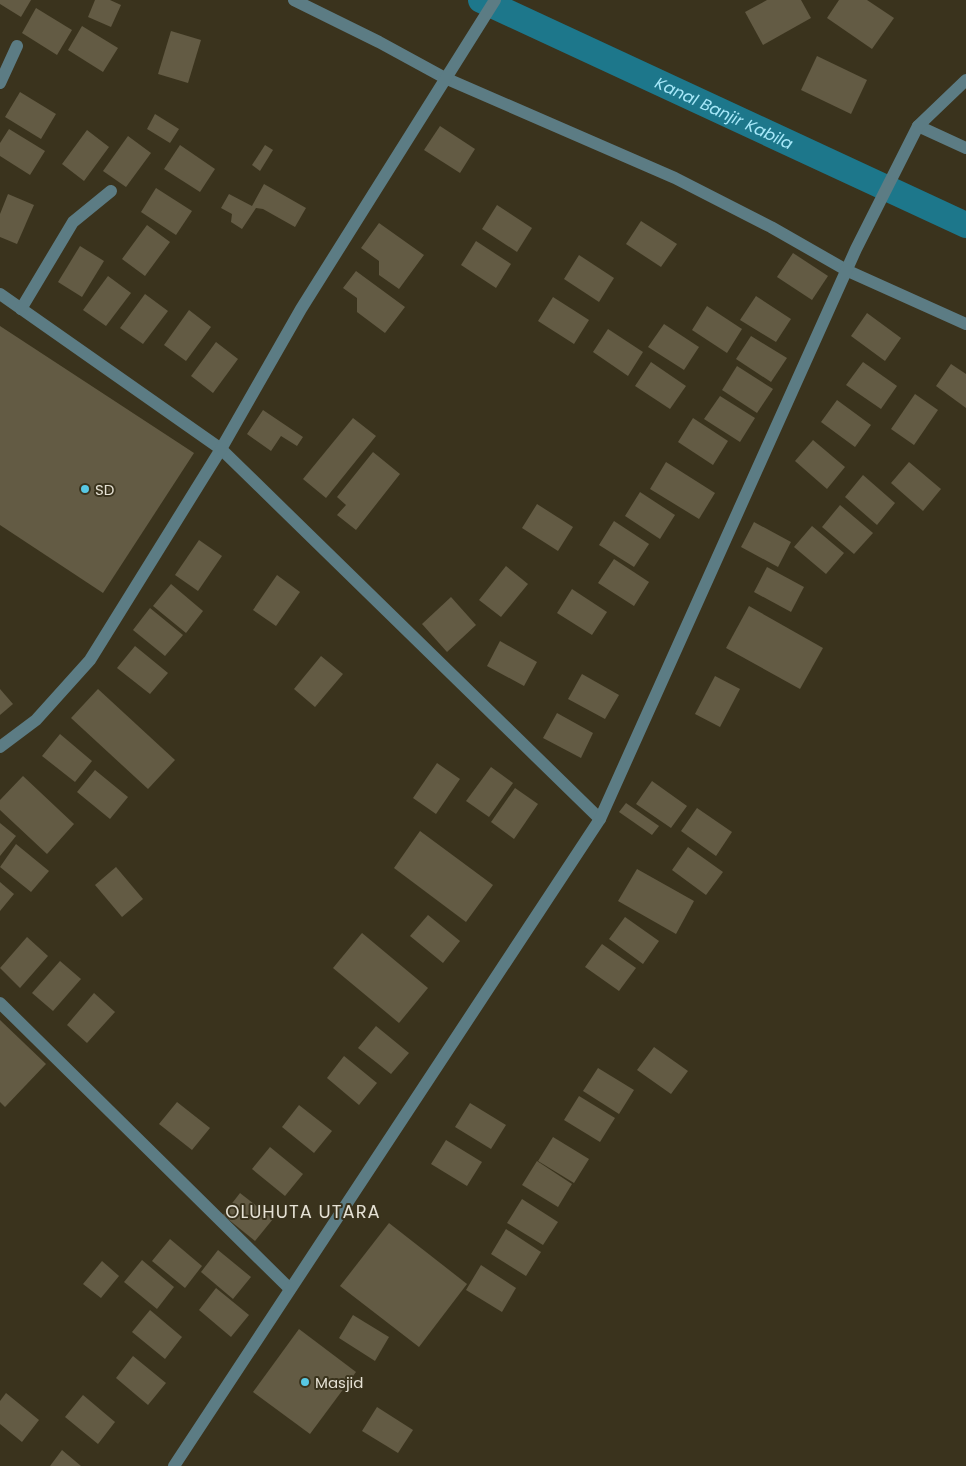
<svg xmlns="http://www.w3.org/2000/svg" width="966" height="1466" font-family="Poppins,sans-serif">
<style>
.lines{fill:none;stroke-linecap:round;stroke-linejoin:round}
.canal{stroke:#1d778b;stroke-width:26}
.building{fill:#635b44}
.minor{stroke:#5c7c84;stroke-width:12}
.poi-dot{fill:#58c8e4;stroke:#3a331d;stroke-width:2}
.labels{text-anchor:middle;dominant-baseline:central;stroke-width:4;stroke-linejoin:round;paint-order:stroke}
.poi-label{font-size:15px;fill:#e5e1d4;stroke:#3a331d;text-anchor:start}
.water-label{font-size:16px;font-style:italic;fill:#a7e8f9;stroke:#3a331d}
.quarter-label{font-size:18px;letter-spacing:1px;fill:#e5e1d4;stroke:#3a331d}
</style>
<rect width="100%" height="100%" fill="#3a331d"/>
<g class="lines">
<path class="canal" id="s1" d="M481 0 966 225"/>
</g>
<g class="building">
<path d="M0 0H31L21 17 0 4Z"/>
<path d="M95 0H110L121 5 111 27 88 17Z"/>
<path d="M767 0H801L811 18 763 45 745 12Z"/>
<path d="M839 0H867L894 18 872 49 827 18Z"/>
<path d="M36 8 72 30 57 55 22 33Z"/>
<path d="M82 26 118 48 103 72 68 50Z"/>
<path d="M171 31 201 40 188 83 158 74Z"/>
<path d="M817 56 867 80 851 114 801 90Z"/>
<path d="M20 92 56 114 41 139 5 117Z"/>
<path d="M155 114 179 129 170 143 147 129Z"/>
<path d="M440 126 475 149 460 173 424 150Z"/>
<path d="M9 129 45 151 30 175 0 156V143Z"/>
<path d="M87 130 109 147 84 181 62 164Z"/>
<path d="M128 136 151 153 126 187 103 171Z"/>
<path d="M180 145 215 169 200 192 164 169Z"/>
<path d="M265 145 273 150 260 171 252 165Z"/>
<path d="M264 184 306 208 295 227 263 209 256 208 242 229 231 222 232 214 221 208 229 194 252 206Z"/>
<path d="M156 188 192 211 176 235 141 212Z"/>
<path d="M8 194 34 205 17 244 0 237V214Z"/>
<path d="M497 205 532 228 517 252 482 229Z"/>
<path d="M641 221 677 244 661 267 626 244Z"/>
<path d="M379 223 424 255 399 289 379 275V261L361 248Z"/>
<path d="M147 225 170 242 145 276 122 259Z"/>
<path d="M476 241 511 264 496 288 461 265Z"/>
<path d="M80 246 104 261 82 297 58 282Z"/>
<path d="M793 253 828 276 812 300 777 277Z"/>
<path d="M579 255 614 278 599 302 564 279Z"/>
<path d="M356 271 405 307 385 333 357 312V298L343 288Z"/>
<path d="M108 276 131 293 106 326 83 310Z"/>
<path d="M145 294 168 311 143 344 120 328Z"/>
<path d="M756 296 791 319 776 342 740 320Z"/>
<path d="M553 297 589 320 574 344 538 321Z"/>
<path d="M707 306 742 329 727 353 692 330Z"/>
<path d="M189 310 211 327 186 361 164 345Z"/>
<path d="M867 313 901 338 885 361 851 336Z"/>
<path d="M664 324 699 347 684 370 648 347Z"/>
<path d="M0 326 194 453 103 593 0 525Z"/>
<path d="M608 329 643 352 628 376 593 352Z"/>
<path d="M751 336 787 358 771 382 736 359Z"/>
<path d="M216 342 238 359 213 393 191 376Z"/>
<path d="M651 362 686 386 670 409 635 386Z"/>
<path d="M863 362 897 386 881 409 846 385Z"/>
<path d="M951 364 966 374V408L936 386Z"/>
<path d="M737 366 773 389 757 413 722 390Z"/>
<path d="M915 394 938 410 914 445 891 429Z"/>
<path d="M720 396 755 418 740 442 704 419Z"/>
<path d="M837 400 871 425 855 447 821 422Z"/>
<path d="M263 410 303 437 297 446 281 436 271 451 247 434Z"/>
<path d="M353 418 376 436 326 498 303 479Z"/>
<path d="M693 418 728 441 713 465 678 442Z"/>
<path d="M813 440 845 467 827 489 795 461Z"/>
<path d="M373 452 400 474 356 530 337 515 346 505 337 497Z"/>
<path d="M666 462 715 493 699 519 650 489Z"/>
<path d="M909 462 941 489 923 511 891 483Z"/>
<path d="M863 475 895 503 877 525 845 497Z"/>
<path d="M640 492 675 515 660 539 625 516Z"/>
<path d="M537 504 573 527 558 551 522 528Z"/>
<path d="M840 505 873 533 854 554 822 527Z"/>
<path d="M614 521 649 544 634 567 599 545Z"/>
<path d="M754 522 791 542 778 567 741 547Z"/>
<path d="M812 526 844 553 826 574 794 547Z"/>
<path d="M199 540 222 556 198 591 175 575Z"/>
<path d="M614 559 649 582 634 606 598 583Z"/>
<path d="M506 566 528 584 501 617 479 600Z"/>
<path d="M767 567 804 587 791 612 754 592Z"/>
<path d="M277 575 300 592 276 626 253 610Z"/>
<path d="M171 584 203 611 186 633 153 606Z"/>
<path d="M572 589 607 612 592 635 557 613Z"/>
<path d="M451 597 476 625 447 652 422 624Z"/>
<path d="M749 606 823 648 800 689 726 648Z"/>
<path d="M150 608 183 635 165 656 133 630Z"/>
<path d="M500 641 537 662 524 686 487 666Z"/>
<path d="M135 646 168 673 150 694 117 668Z"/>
<path d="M321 656 343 674 315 707 294 689Z"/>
<path d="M582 674 619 695 605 719 568 699Z"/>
<path d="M715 676 740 689 720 727 695 714Z"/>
<path d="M0 689 13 704 0 715Z"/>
<path d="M98 689 175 760 148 789 71 718Z"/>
<path d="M557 713 593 733 581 758 543 738Z"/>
<path d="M60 734 92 761 75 782 42 756Z"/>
<path d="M437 763 460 779 436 814 413 798Z"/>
<path d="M491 767 513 783 489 817 466 801Z"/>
<path d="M95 770 128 797 110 819 77 792Z"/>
<path d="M23 776 74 824 47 854 0 810V800Z"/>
<path d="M652 781 687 806 671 828 636 804Z"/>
<path d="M515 788 538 804 514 839 491 822Z"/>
<path d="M626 803 659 826 652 835 619 812Z"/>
<path d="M697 808 732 832 716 856 681 831Z"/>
<path d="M0 823 16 836 0 856Z"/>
<path d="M420 831 493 885 466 922 394 868Z"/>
<path d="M16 844 49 871 31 892 0 867Z"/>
<path d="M688 847 723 872 706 895 672 870Z"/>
<path d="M116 867 143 899 122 917 95 885Z"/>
<path d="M637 869 694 901 676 934 618 901Z"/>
<path d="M0 882 14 894 0 911Z"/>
<path d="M428 915 460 941 443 963 410 936Z"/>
<path d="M625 917 659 941 643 964 609 939Z"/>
<path d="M362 933 428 988 399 1023 333 968Z"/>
<path d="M27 937 48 956 20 988 0 968Z"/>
<path d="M602 944 636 968 619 991 585 967Z"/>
<path d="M60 961 81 979 53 1011 32 993Z"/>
<path d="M94 993 115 1012 87 1043 67 1025Z"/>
<path d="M0 1020 46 1064 5 1107 0 1102Z"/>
<path d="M376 1026 409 1053 391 1074 358 1048Z"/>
<path d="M654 1047 688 1071 671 1094 637 1070Z"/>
<path d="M344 1056 377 1083 359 1105 327 1078Z"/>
<path d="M598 1068 634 1090 619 1114 583 1091Z"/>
<path d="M579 1096 615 1118 600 1142 564 1120Z"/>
<path d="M177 1102 210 1128 192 1150 159 1124Z"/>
<path d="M470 1103 506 1125 491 1149 455 1127Z"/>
<path d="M299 1105 332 1131 314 1153 282 1127Z"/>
<path d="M553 1137 589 1159 574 1183 538 1161Z"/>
<path d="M446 1140 482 1162 467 1186 431 1164Z"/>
<path d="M270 1147 303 1174 285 1196 252 1169Z"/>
<path d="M537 1161 572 1184 558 1207 522 1185Z"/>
<path d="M240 1193 273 1219 255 1241 223 1215Z"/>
<path d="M522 1199 558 1222 543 1245 507 1223Z"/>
<path d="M389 1223 467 1284 419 1347 340 1286Z"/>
<path d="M506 1229 541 1252 526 1276 491 1254Z"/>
<path d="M170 1239 202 1266 185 1288 152 1261Z"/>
<path d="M218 1250 251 1277 233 1299 201 1272Z"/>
<path d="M142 1260 174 1287 157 1309 124 1282Z"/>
<path d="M102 1261 119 1276 101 1298 83 1284Z"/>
<path d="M481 1265 516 1288 502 1312 466 1290Z"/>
<path d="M216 1288 249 1315 231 1337 199 1310Z"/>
<path d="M150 1310 182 1337 165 1359 132 1332Z"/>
<path d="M353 1315 389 1337 375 1361 339 1338Z"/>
<path d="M299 1329 356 1372 310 1434 253 1392Z"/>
<path d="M133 1356 166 1383 148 1405 116 1378Z"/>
<path d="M6 1393 39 1420 22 1442 0 1424V1401Z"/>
<path d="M83 1395 115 1422 98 1444 65 1417Z"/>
<path d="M377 1407 413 1430 398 1453 362 1431Z"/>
<path d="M62 1450 81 1466H50Z"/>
</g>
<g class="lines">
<g class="minor">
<path d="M294 0 379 42 445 78 675 178 771 227 848 271 966 324"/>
<path d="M0 83 17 46"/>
<path d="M918 126 966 148"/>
<path d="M0 294 221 449 600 819"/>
<path d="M21 309 73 222 111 191"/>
<path d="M0 747 36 720 90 660 221 449 301 309 495 0"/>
<path d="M0 1003 290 1289"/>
<path d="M174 1466 600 819 856 249 918 126 966 80"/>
</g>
</g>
<g class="poi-dot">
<circle cx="85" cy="489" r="5"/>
<circle cx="305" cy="1382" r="5"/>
</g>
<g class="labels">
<g class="poi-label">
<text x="95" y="489">SD</text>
<text x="315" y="1382">Masjid</text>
</g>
<g class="water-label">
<text stroke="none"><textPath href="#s1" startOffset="268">Kanal Banjir Kabila</textPath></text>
</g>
<g class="quarter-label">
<text x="303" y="1211">OLUHUTA UTARA</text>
</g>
</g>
</svg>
